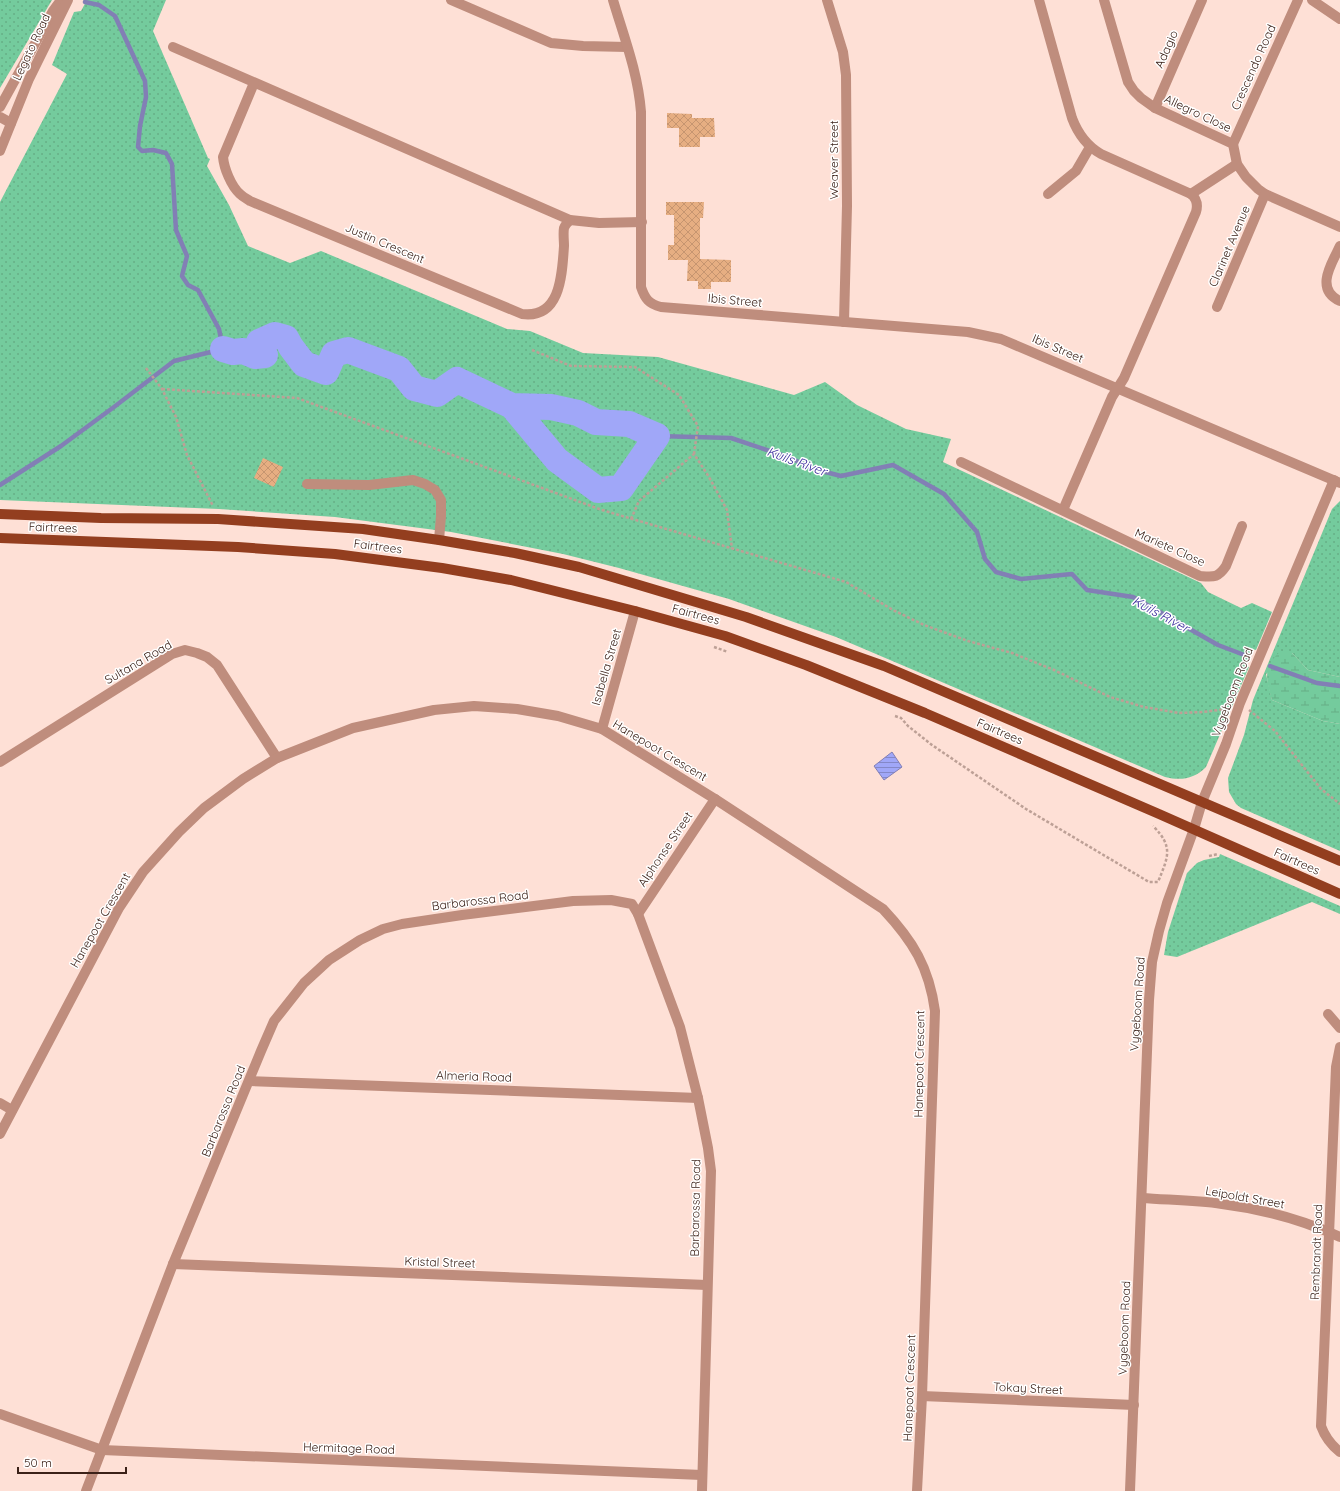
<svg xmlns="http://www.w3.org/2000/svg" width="1340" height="1491" font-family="Quicksand,sans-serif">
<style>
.grass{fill:url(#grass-dots)}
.wetland{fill:url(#wetland-marsh)}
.water{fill:url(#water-rules);stroke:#827fb5}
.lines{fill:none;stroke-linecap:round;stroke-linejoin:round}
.stream{stroke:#827fb5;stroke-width:4.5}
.river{stroke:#a0a7f8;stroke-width:26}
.building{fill:url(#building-cross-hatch)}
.path{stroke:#bda096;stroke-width:2.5;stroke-dasharray:3 2;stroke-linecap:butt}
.minor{stroke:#bf8d7d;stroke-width:10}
.major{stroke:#933e1f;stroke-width:10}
.labels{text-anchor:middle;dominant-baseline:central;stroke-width:3;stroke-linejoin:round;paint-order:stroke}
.street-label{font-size:12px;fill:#3b2118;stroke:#fff}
.water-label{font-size:13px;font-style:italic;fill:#36279a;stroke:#fff}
</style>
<defs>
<pattern id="grass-dots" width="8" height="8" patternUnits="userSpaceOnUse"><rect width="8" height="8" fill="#74cb9d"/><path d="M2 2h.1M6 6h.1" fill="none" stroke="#65ae86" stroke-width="1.8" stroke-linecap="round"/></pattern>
<pattern id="wetland-marsh" width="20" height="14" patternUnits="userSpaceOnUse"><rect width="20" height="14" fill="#74cb9d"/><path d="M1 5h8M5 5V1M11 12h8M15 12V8" fill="none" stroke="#65ae86"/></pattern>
<pattern id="water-rules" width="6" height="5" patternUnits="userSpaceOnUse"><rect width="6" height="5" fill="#a0a7f8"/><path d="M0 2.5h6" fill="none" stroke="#8488c8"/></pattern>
<pattern id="building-cross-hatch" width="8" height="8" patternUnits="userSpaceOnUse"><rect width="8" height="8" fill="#e6ae82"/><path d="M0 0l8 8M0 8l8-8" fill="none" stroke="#c69570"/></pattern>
</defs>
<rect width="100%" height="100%" fill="#fee0d6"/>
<g class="grass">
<path d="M0 0H52L0 88Z"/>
<path d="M87 0H166L153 31 208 158 210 159 207 166 229 205 248 246 290 263 321 251 507 329 530 331 583 353 658 357 794 395 825 382 857 405 906 429 951 439 943 462 1201 583 1208 592 1241 608 1252 603 1272 612 1256 650 1252 649 1246 666 1249 667 1206 767C1194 779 1181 781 1165 777L836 637 729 599 619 568 563 554 451 532 335 517 219 509 0 500V202L67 74 52 65 74 12 81 11Z"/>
<path d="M1340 501V677L1308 670 1292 653 1266 674 1272 700 1323 721 1340 724V851L1241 808 1236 804 1229 792 1228 778 1244 735 1253 700 1332 509Z"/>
<path d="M1220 854 1340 906V914L1312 902 1177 957 1164 955 1168 932 1187 873 1197 863 1204 860 1219 857Z"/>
</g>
<path class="wetland" d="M1281 651 1292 653 1308 670 1340 677V724L1323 721 1272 700C1266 679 1262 667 1281 651Z"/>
<path class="water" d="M892 752 902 767 884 780 874 766Z"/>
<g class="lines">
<g class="stream">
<path d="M657 436 731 438 788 457 814 469 841 476 893 465 944 494 977 532 985 559 996 572 1021 579 1072 574 1087 590 1133 597 1218 645 1247 656"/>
<path d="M0 485 61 446 114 407 174 361 223 349 219 329 198 290 188 285 182 276 187 256 176 230 172 164 166 153 153 150 142 151 138 147 140 126 146 97 145 81 115 16 99 5 85 2"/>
<path d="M1270 666 1317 683 1340 686"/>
</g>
<path class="river" d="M223 349 233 352 243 351 255 356 265 355 259 342 275 335 286 338 291 347 304 364 326 372 334 354 348 350 399 369 414 388 437 394 457 380 512 406 557 460 598 490 621 488 657 436 629 424 596 422 578 413 551 407 512 406"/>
</g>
<g class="building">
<path d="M667 113 692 114V118H714L715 137H700V147H679V128H667Z"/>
<path d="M666 202H704L703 218H700V259L731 260V282H711V289H698V281H687L688 260H668V245H674V215H666Z"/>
<path d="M263 458 283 467 274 487 254 478Z"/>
</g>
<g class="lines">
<g class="path">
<path d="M532 350 571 366 635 367 679 395 698 426 694 454"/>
<path d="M146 368 162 389 176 417 187 455 213 506"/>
<path d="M162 389 297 398 602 510 846 582 893 610 924 625 968 641 1012 653 1054 670 1110 697 1144 707 1179 713 1203 712 1226 709"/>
<path d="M631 519 639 501 694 454 709 477 727 510 732 549"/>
<path d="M714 647 728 652"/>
<path d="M1249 710 1275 731 1321 789 1340 804"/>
<path d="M895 716 901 718 908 726 932 745 1026 809 1149 882H1158C1168 857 1174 847 1153 826"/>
<path d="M1209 856 1218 854"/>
</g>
<g class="minor">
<path d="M451 0 551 43 583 46 627 47"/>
<path d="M613 0C624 37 638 73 641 112V287C645 299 649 304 661 307L968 332 1001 339 1340 483"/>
<path d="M827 0 843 52 846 75 847 206 844 322"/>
<path d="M1039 0 1072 118C1078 134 1087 146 1101 154L1191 194C1197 199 1198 205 1196 212L1124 378 1112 397 1063 510"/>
<path d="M1104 0 1128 82 1134 91 1141 98 1155 108 1233 144 1237 164 1246 177 1258 189 1265 194 1340 227"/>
<path d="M1312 0 1340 19"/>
<path d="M173 47 570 220 599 223 642 222"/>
<path d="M254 83 223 157C224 168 231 186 240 194 243 197 247 199 250 201L522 314C561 319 562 274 564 246 564 241 563 233 564 228 565 225 568 222 570 220"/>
<path d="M0 107 53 11 61 0"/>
<path d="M1155 108 1202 0"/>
<path d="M0 117 11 123"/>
<path d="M1233 144 1298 0"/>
<path d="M0 151 29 79 68 0"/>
<path d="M1048 194 1076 171 1090 147"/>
<path d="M1191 194 1237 164"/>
<path d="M1340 246C1332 263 1314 289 1340 301"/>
<path d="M1217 307 1265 194"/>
<path d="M961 462 1200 576C1214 577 1218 578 1226 566L1242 526"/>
<path d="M307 484 369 485 413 480 425 484 435 490 441 500V516L439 540"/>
<path d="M602 729 635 611"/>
<path d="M0 762 172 654 185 650 197 653 207 657 217 665 277 758"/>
<path d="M638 914 715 799"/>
<path d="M1328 1014 1340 1028"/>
<path d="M1340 1047 1336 1067 1321 1426C1325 1437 1331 1445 1340 1452"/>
<path d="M250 1081 698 1098"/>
<path d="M0 1103 12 1110"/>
<path d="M0 1134 119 908 143 872 179 832 204 808 243 779 277 758 353 728 434 710 474 706 517 709 558 716 602 729 715 799 883 909C913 941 929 967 935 1011L922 1396 917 1491"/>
<path d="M1142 1198C1168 1200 1195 1200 1222 1204 1262 1209 1303 1220 1340 1237"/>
<path d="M173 1264 707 1285"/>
<path d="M922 1396 1134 1405"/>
<path d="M0 1414 102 1450 702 1475"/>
<path d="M86 1491 173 1264 261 1051 274 1021 304 983 329 960 360 940 383 929 402 924 462 915 573 901 611 900 632 904 638 914 680 1027 698 1098 708 1148 711 1171 702 1491"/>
<path d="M1130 1491 1149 1000 1152 962 1159 931 1167 903 1194 829 1202 802 1226 744 1240 703 1334 480"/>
</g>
<g class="major">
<path d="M0 514 101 518 218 519 363 529 439 540 515 553 579 567 746 617 884 666 1340 861"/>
<path d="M0 538 238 547 335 554 442 568 511 580 635 611 725 636 806 665 925 713 1159 814 1340 894"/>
</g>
</g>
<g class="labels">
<g class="street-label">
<text transform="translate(31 47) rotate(-65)">Legato Road</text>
<text transform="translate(1166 49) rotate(-66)">Adagio</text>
<text transform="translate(1253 67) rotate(-66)">Crescendo Road</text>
<text transform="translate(1198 113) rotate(25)">Allegro Close</text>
<text transform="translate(833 160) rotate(-90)">Weaver Street</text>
<text transform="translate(385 243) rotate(23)">Justin Crescent</text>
<text transform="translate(1229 246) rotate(-67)">Clarinet Avenue</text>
<text transform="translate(735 300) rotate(5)">Ibis Street</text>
<text transform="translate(1058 348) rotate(23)">Ibis Street</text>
<text transform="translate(53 527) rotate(2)">Fairtrees</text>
<text transform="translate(378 546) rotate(7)">Fairtrees</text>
<text transform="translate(1170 547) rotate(24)">Mariete Close</text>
<text transform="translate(696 614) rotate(15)">Fairtrees</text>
<text transform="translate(138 662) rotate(-30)">Sultana Road</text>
<text transform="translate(606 667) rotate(-74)">Isabella Street</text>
<text transform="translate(1232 692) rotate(-69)">Vygeboom Road</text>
<text transform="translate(1000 731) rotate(23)">Fairtrees</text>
<text transform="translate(660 750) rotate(31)">Hanepoot Crescent</text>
<text transform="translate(665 849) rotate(-56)">Alphonse Street</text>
<text transform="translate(1297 861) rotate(24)">Fairtrees</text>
<text transform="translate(480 900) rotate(-7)">Barbarossa Road</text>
<text transform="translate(100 920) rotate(-60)">Hanepoot Crescent</text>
<text transform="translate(1137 1004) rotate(-86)">Vygeboom Road</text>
<text transform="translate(919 1064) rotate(-89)">Hanepoot Crescent</text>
<text transform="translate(474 1076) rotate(2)">Almeria Road</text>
<text transform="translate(223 1111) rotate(-68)">Barbarossa Road</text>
<text transform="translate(1245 1197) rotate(10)">Leipoldt Street</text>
<text transform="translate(695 1208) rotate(-89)">Barbarossa Road</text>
<text transform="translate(1316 1252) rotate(-88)">Rembrandt Road</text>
<text transform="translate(440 1262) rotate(2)">Kristal Street</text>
<text transform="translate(1124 1328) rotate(-88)">Vygeboom Road</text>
<text transform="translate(909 1388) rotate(-88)">Hanepoot Crescent</text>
<text transform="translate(1028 1388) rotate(3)">Tokay Street</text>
<text transform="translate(349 1448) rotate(2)">Hermitage Road</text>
</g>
<g class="water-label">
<text transform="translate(797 461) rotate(20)">Kuils River</text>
<text transform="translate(1161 614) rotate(28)">Kuils River</text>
</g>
</g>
<path d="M18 1467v6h108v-6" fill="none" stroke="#3b2118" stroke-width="2"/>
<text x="24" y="1467" font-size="12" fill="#3b2118" stroke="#ffffff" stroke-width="3" paint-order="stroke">50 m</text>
</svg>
